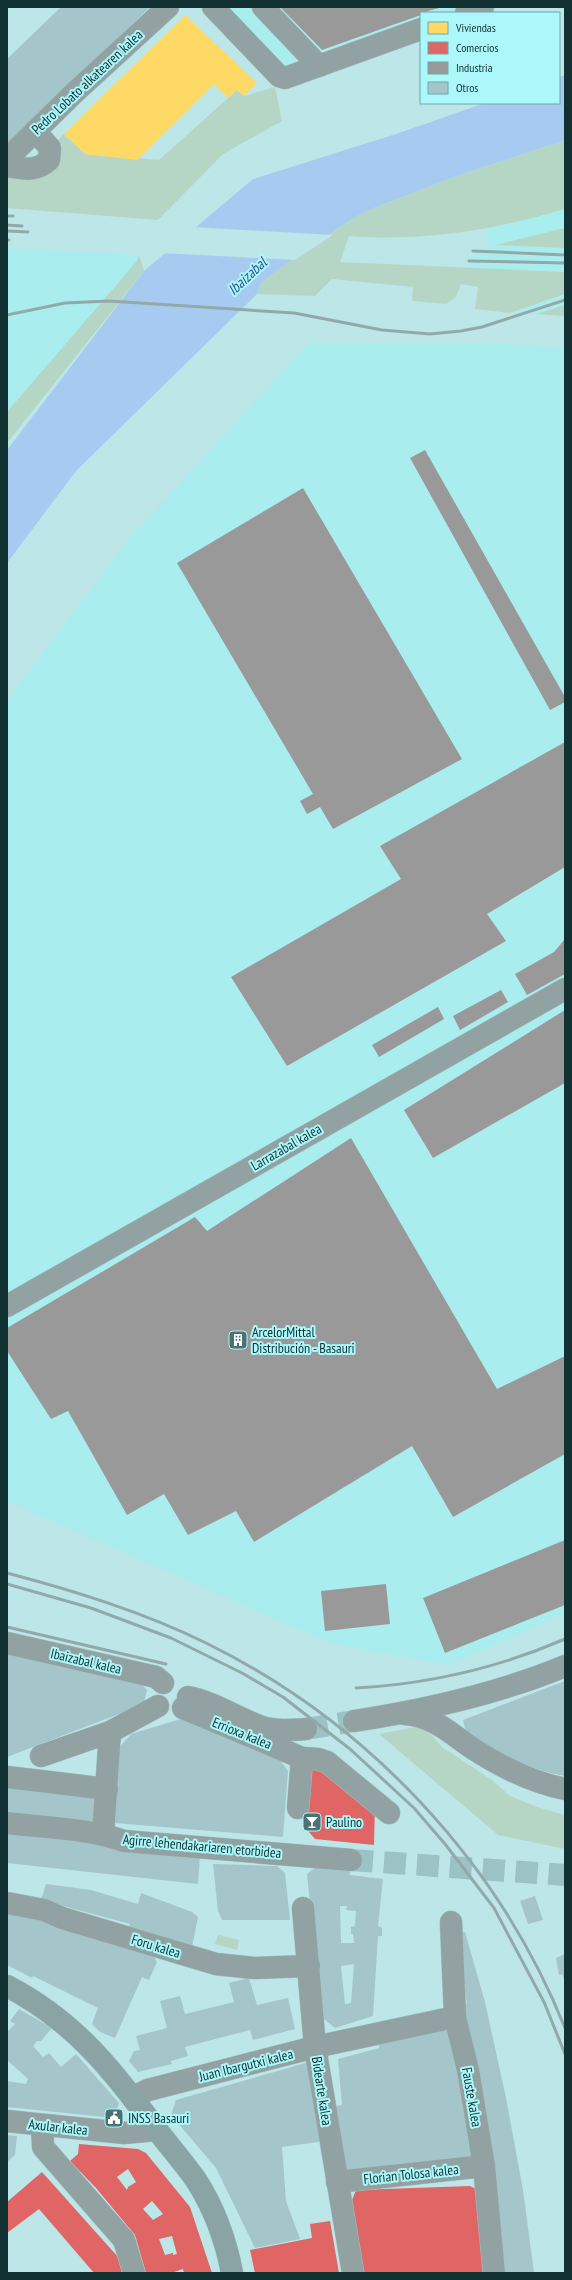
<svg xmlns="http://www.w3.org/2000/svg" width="572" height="2280" font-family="'PT Sans Narrow',sans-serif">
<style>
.built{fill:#aaedef}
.green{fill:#b6d6c5}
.water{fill:#a7cbf0}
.pier{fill:#bde6e8}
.homes{fill:#ffd966}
.shops{fill:#e06666;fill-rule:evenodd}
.industry{fill:#999}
.building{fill:#a4c6cb;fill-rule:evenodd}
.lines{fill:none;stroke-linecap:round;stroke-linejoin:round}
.minor-tunnel{stroke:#9bc2c4;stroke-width:22;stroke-dasharray:22 11;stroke-linecap:butt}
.minor-casing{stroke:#a1c2c4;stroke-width:23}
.major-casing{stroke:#a1c2c4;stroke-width:23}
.minor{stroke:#92a2a2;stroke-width:22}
.major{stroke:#8aa3a4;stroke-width:22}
.rail{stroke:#93a9a9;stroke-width:3}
.labels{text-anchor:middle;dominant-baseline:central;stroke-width:4;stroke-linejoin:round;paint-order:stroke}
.street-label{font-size:14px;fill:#113132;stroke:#abf7fa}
.poi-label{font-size:14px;fill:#113132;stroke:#abf7fa;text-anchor:start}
.water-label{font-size:15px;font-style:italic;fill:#2a5392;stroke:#abf7fa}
</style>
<rect width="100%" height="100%" fill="#bde6e8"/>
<g class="built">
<path d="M213 7H483L466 13H421V29L285 78Z"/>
<path d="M565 209V228L497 245 565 248V272L467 269 473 251 489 246 487 228Z"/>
<path d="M7 248 139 255 137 261 7 412Z"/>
<path d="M565 294V305L536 314 510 313Z"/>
<path d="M309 343 510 344 565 348V1613L448 1665 331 1643 7 1501V701L132 535Z"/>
</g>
<g class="green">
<path d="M275 87 282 121 223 154 158 220 7 208V175C29 176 48 183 59 160L53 145 64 134 85 154 159 160 237 90 244 96Z"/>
<path d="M565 140V209C495 230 422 242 349 236L340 262 565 272V294L510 313 475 309 478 287 461 284 456 297 446 304 412 301 413 287 332 279 315 296 257 294 261 283 279 269 353 218 376 207 462 174Z"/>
<path d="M565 228V248L495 245Z"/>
<path d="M139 255 144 271 7 443V412L137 261Z"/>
<path d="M565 305V316L536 314 562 306Z"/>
<path d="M415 1727 422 1728 429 1732 442 1747 492 1780 510 1796 537 1807 565 1815V1849L498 1835 379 1734Z"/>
<path d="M218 1935 239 1940 237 1950 215 1944Z"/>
</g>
<path class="water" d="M565 75V140L462 174 376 207 353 218 279 269 261 283 257 294 76 471 7 563V450L144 271 253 179 396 134 485 103H559V77Z"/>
<path class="pier" d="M192 227 333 235 295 260 162 253Z"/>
<path class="homes" d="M185 15 257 83 244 96 237 90 228 98 214 84 137 160 85 154 64 134Z"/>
<g class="shops">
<path d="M315 1762 375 1805 374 1845 315 1839 303 1825 308 1767Z"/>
<path d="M79 2144 138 2149 146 2153 190 2207 212 2273H184L183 2269 171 2273H146L135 2235 96 2188 70 2161 78 2154ZM128 2169 136 2182 128 2187 127 2190 117 2177ZM152 2201 163 2214 153 2220 143 2209ZM172 2236 177 2254 173 2255V2253L165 2255 159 2239Z"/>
<path d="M42 2172 118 2257 122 2273H94L39 2209 7 2233V2202Z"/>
<path d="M470 2186 478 2190 490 2273H363L352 2200 356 2190Z"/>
<path d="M330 2221 339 2273H255L250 2250 312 2238 310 2224Z"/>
</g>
<g class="industry">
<path d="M280 7H443L421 13V15L322 50Z"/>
<path d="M425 450 565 697V702L550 710 410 458Z"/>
<path d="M303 488 462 759 333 829 320 807 307 814 300 801 313 794 177 563Z"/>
<path d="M565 742V867L487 914 506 941 287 1066 231 977 401 879 380 846Z"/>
<path d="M565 939V974L527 995 515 974 554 952Z"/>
<path d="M501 990 508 1002 460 1030 453 1016Z"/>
<path d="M438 1007 444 1019 379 1057 372 1045Z"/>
<path d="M565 1010V1083L433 1158 404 1110Z"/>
<path d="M351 1138 497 1389 565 1356V1454L453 1517 412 1446 254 1542 236 1511 188 1535 164 1494 127 1515 68 1411 51 1419 7 1351V1328L195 1217 207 1231Z"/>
<path d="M565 1540V1605L445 1653 423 1598Z"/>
<path d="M386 1584 390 1624 325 1631 321 1591Z"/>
</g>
<g class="building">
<path d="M61 7H150L7 145V59Z"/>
<path d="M7 1649 138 1681 147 1690 144 1702 137 1707 7 1757Z"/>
<path d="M565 1681V1776L550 1773 501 1757 467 1736 463 1720Z"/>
<path d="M184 1718 280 1760 288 1771 283 1837 115 1823 120 1747 131 1734Z"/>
<path d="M7 1783 99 1793 97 1822 7 1815Z"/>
<path d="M7 1833 200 1855 198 1884 7 1863Z"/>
<path d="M213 1864 277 1866 285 1873 290 1920H222L218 1911Z"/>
<path d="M317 1866 350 1869V1875L383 1879 378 1926 382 1928V1936H378L373 2016 335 2028 324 2019 310 1904 307 1874ZM340 1906H347L346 1910 356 1911 355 1926 351 1927V1934H353L354 1943H341ZM354 1964 351 2003 345 2004 341 1966Z"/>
<path d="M46 1884 91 1890 138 1904 141 1893 192 1912 198 1917 192 1947 128 1929 130 1924 41 1900Z"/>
<path d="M535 1896 543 1920 528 1924 520 1901Z"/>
<path d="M7 1911 151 1951 157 1962 149 1980 142 1977 115 2038 100 2032 92 2024 98 2008 33 1976 32 1978 7 1965Z"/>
<path d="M465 1932 485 2002 506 2098 523 2190 534 2273H503L461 2006 467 2003 454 1935Z"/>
<path d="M565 1954V1979H564L562 1974 559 1975 556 1958Z"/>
<path d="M249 1978 257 2005 288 1998 295 2029 253 2040 250 2030 185 2047 188 2056 171 2061 172 2064 138 2072 129 2061 134 2051 140 2050 136 2036 167 2028 160 2001 180 1996 185 2014 234 2002 229 1983Z"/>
<path d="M19 2009 52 2028 41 2041H37L33 2046 43 2057 49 2053 61 2067 76 2054 119 2103 114 2118 7 2107V2081L26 2084 28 2079 7 2060V2032L15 2024 10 2021Z"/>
<path d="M453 2028 473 2157 353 2173 336 2162 332 2107 342 2105 338 2059 379 2048 378 2038Z"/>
<path d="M309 2062 325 2141 282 2147 286 2201 300 2239 255 2248 216 2168 171 2115 176 2100Z"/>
<path d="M7 2135 17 2136 15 2155 7 2162Z"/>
</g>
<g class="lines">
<g class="minor-tunnel">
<path d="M306 1729 354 1721"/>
<path d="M351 1860 565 1875"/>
</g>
<defs>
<g id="minor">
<path d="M213 7 279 76 285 78 421 29"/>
<path d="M263 7 319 66"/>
<path d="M466 13 483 7"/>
<path d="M7 159 74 93 168 7"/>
<path d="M7 166C24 169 36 172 49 160L50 148 35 131"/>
<path d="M7 1306 565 989"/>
<path d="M7 1643 156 1677 163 1683"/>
<path d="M188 1697C214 1702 237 1718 262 1727 276 1731 291 1730 306 1729"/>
<path d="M183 1708 302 1758 298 1808"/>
<path d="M405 1714C433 1716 450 1733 472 1748 501 1767 531 1782 565 1789"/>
<path d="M354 1721C425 1710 498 1694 565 1666"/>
<path d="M41 1756 110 1732 158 1706"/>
<path d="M302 1758 318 1759 327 1762 389 1813"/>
<path d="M7 1777 107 1789"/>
<path d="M7 1823C46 1828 86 1828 124 1841L351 1860"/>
<path d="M103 1834 110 1732"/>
<path d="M7 1903 44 1910 62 1918 216 1964 254 1968 309 1966"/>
<path d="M303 1908 315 2047 353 2273"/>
<path d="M451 1922 455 2017 468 2070 484 2166 494 2273"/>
<path d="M133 2097 148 2090 315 2047 455 2017"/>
<path d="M7 2121 124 2133 157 2130"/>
<path d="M42 2126 43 2147 124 2240 134 2273"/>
<path d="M337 2182 484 2166"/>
</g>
<path id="major" d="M7 1986C75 2021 112 2070 157 2130 170 2147 184 2163 196 2180 214 2208 226 2241 232 2273"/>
</defs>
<use href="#minor" class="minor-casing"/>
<use href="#major" class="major-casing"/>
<use href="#minor" class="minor"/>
<use href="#major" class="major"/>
<g class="rail">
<path d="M7 216H13"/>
<path d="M7 225 22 226"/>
<path d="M7 231 28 232"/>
<path d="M7 240H9"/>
<path d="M473 251 565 255"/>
<path d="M469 261 565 263"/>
<path d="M7 315 65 303 109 301 294 313 382 330 430 334 461 331 482 327 565 300"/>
<path d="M7 1573C75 1591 143 1612 206 1643 367 1722 498 1861 565 2028"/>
<path d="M7 1584 91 1608 171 1638 242 1673 283 1697 350 1749 414 1808 445 1844 494 1908 544 2002 565 2054"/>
<path d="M7 1627 166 1664"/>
<path d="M356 1688C429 1684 498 1668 565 1639"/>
</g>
</g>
<defs>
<symbol id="building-square" viewBox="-11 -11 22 22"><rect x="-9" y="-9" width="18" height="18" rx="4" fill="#4d7072" stroke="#abf7fa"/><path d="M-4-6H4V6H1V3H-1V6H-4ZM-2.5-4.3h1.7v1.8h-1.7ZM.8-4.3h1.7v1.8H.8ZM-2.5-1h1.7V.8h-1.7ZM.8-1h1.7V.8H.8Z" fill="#fff"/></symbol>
<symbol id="bar-square" viewBox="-11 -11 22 22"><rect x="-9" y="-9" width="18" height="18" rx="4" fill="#4d7072" stroke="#abf7fa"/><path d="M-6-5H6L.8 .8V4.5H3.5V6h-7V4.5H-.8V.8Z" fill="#fff"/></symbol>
<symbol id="civic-square" viewBox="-11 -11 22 22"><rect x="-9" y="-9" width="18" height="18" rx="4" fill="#4d7072" stroke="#abf7fa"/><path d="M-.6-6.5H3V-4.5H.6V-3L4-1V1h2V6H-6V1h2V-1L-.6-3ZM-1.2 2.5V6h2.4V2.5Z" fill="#fff"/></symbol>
</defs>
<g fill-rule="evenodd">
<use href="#building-square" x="227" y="1329" width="22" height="22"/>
<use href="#bar-square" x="301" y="1811" width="22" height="22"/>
<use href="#civic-square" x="103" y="2107" width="22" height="22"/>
</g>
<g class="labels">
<g class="street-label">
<text transform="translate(87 82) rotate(-43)">Pedro Lobato alkatearen kalea</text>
<text transform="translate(286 1147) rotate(-30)">Larrazabal kalea</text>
<text transform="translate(86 1661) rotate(13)">Ibaizabal kalea</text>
<text transform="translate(242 1733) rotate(22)">Errioxa kalea</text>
<text transform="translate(202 1846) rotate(5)">Agirre lehendakariaren etorbidea</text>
<text transform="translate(156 1946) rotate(17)">Foru kalea</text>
<text transform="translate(246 2065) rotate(-14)">Juan Ibargutxi kalea</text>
<text transform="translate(322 2091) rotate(81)">Bidearte kalea</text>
<text transform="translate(472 2097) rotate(80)">Fauste kalea</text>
<text transform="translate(58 2127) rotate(6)">Axular kalea</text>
<text transform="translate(411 2174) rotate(-6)">Florian Tolosa kalea</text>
</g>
<g class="poi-label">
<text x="252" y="1332">ArcelorMittal<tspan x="252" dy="16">Distribución - Basauri</tspan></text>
<text x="326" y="1822">Paulino</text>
<text x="128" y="2118">INSS Basauri</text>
</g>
<g class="water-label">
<text transform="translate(247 276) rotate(-43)">Ibaizabal</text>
</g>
</g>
<rect width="572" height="2280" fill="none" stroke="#113132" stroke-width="16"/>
<rect x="420" y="12" width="140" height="92" fill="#abf7fa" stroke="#6da8aa"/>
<rect x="428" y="22" width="20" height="12" fill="#ffd966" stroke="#6da8aa"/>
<text x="456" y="32" font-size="12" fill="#113132">Viviendas</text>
<rect x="428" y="42" width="20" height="12" fill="#e06666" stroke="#6da8aa"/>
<text x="456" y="52" font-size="12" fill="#113132">Comercios</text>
<rect x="428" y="62" width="20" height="12" fill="#999999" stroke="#6da8aa"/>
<text x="456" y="72" font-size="12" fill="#113132">Industria</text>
<rect x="428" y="82" width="20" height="12" fill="#a4c6cb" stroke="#6da8aa"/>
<text x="456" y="92" font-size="12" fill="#113132">Otros</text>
</svg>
